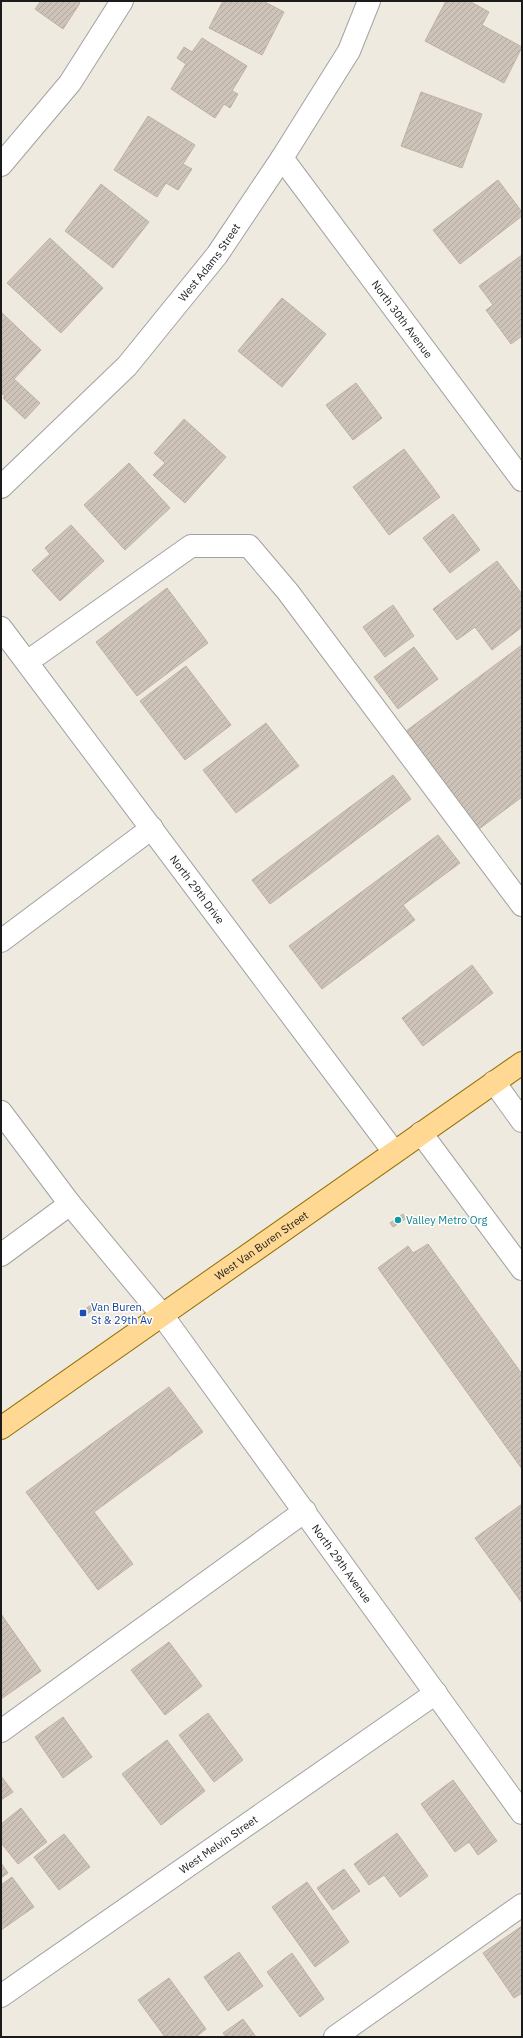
<svg xmlns="http://www.w3.org/2000/svg" width="523" height="2038" font-family="'IBM Plex Sans',sans-serif">
<style>
.building{fill:url(#building-hatch);stroke:#c0b1a1}
.lines{fill:none;stroke-linecap:round;stroke-linejoin:round}
.minor-casing{stroke:#a2a2a2;stroke-width:24}
.major-casing{stroke:#926d00;stroke-width:24}
.minor{stroke:#fff;stroke-width:22}
.major{stroke:#ffd993;stroke-width:22}
.culture-dot{fill:#0f9aa8;stroke:#fff;stroke-width:1.5}
.transit-dot{fill:#1a4fb4;stroke:#fff;stroke-width:1.5}
.labels{text-anchor:middle;dominant-baseline:central;stroke-width:3;stroke-linejoin:round;paint-order:stroke}
.street-label{font-size:11px;fill:#1b1b1b;stroke:#fff}
.culture-label{font-size:11px;fill:#0d838f;stroke:#fff;text-anchor:start}
.transit-label{font-size:11px;fill:#164399;stroke:#fff;text-anchor:start}
</style>
<defs>
<pattern id="building-hatch" width="6" height="6" patternUnits="userSpaceOnUse"><rect width="6" height="6" fill="#cec3b8"/><path d="M-1 1l2-2M0 6l6-6M5 7l2-2" fill="none" stroke="#b0a79e"/></pattern>
</defs>
<rect width="100%" height="100%" fill="#eeeadf"/>
<g class="building">
<path d="M41 1H77L80 3 63 29 35 9Z"/>
<path d="M223 1H263L284 12 262 55 209 28Z"/>
<path d="M446 1H472L471 2 489 12 482 25 522 47 504 83 425 41Z"/>
<path d="M202 38 247 66 232 91 238 94 230 108 224 104 215 118 171 89 186 64 177 58 184 47 192 52Z"/>
<path d="M421 92 482 114 462 168 401 146Z"/>
<path d="M148 116 195 145 183 164 192 169 178 190 166 183 157 197 114 170Z"/>
<path d="M498 180 522 212V216L460 264 433 230Z"/>
<path d="M101 184 149 222 113 268 65 231Z"/>
<path d="M50 238 103 288 61 333 7 283Z"/>
<path d="M522 255V336L511 344 486 310 493 305 479 286Z"/>
<path d="M282 298 326 334 282 387 238 351Z"/>
<path d="M1 312 41 350 14 379 40 403 25 419 3 398 5 396 1 393Z"/>
<path d="M356 383 382 418 353 440 326 405Z"/>
<path d="M184 419 226 457 185 503 153 475 165 463 154 453Z"/>
<path d="M404 449 440 497 389 535 353 487Z"/>
<path d="M129 463 170 508 125 550 84 505Z"/>
<path d="M453 514 480 550 450 573 423 538Z"/>
<path d="M71 525 104 561 60 601 32 570 50 554 45 548Z"/>
<path d="M497 561 522 594V627L492 650 475 627 457 640 433 609Z"/>
<path d="M167 588 208 643 137 696 96 642Z"/>
<path d="M393 605 414 636 385 657 363 627Z"/>
<path d="M522 645V797L479 829 406 731Z"/>
<path d="M414 647 438 679 398 709 374 677Z"/>
<path d="M186 666 231 725 185 760 140 701Z"/>
<path d="M266 723 299 766 236 813 203 770Z"/>
<path d="M393 775 411 799 270 904 252 880Z"/>
<path d="M438 835 460 863 403 905 415 920 322 989 289 946Z"/>
<path d="M472 965 493 993 423 1046 402 1018Z"/>
<path d="M403 1214 407 1218 393 1227 390 1223Z"/>
<path d="M428 1244 522 1374V1469L378 1268 408 1246 413 1253Z"/>
<path d="M91 1305 94 1309 81 1318 78 1314Z"/>
<path d="M169 1387 203 1432 94 1512 133 1564 98 1590 26 1492Z"/>
<path d="M522 1504V1603L475 1538Z"/>
<path d="M1 1614 41 1671 1 1699Z"/>
<path d="M169 1642 202 1686 165 1715 131 1670Z"/>
<path d="M208 1713 243 1760 214 1782 179 1735Z"/>
<path d="M63 1717 92 1757 63 1778 35 1737Z"/>
<path d="M167 1740 205 1791 161 1825 122 1774Z"/>
<path d="M1 1776 13 1792 1 1800Z"/>
<path d="M453 1780 497 1841 478 1855 469 1842 455 1852 421 1804Z"/>
<path d="M21 1808 47 1842 18 1864 1 1843V1824Z"/>
<path d="M397 1833 428 1876 400 1897 384 1875 369 1885 354 1864Z"/>
<path d="M64 1834 90 1867 59 1890 34 1857Z"/>
<path d="M1 1863 8 1873 1 1878Z"/>
<path d="M344 1869 360 1891 333 1910 317 1888Z"/>
<path d="M12 1877 34 1907 1 1930V1885Z"/>
<path d="M307 1882 349 1942 315 1967 272 1907Z"/>
<path d="M522 1926V1993L514 1998 483 1953Z"/>
<path d="M239 1952 263 1986 228 2011 204 1977Z"/>
<path d="M292 1953 324 1999 300 2017 267 1972Z"/>
<path d="M169 1978 206 2029 196 2037H165L138 2000Z"/>
<path d="M243 2019 256 2037H226L223 2033Z"/>
</g>
<g class="lines">
<defs>
<g id="minor">
<path id="s1" d="M282 158 522 480"/>
<path d="M1 165 70 83 122 1"/>
<path id="s2" d="M1 487 127 366 217 255 282 158 349 51 369 1"/>
<path id="s3" d="M1 628 394 1152"/>
<path d="M27 662 191 546H249L288 592 522 905"/>
<path d="M1 941 152 828"/>
<path d="M494 1082 522 1121"/>
<path id="s4" d="M1 1112 70 1204 162 1315 522 1813"/>
<path d="M421 1133 522 1269"/>
<path d="M1 1255 70 1204"/>
<path d="M1 1731 305 1511"/>
<path id="s5" d="M1 1996 436 1693"/>
<path d="M335 2037 522 1905"/>
</g>
<g id="major">
<path id="s6" d="M1 1428 522 1063"/>
</g>
</defs>
<use href="#minor" class="minor-casing"/>
<use href="#major" class="major-casing"/>
<use href="#minor" class="minor"/>
<use href="#major" class="major"/>
</g>
<circle class="culture-dot" cx="398" cy="1220" r="4"/>
<rect class="transit-dot" x="79" y="1309" width="8" height="8" rx="2"/>
<g class="labels">
<g class="street-label">
<text stroke="none"><textPath href="#s2" startOffset="307">West Adams Street</textPath></text>
<text stroke="none"><textPath href="#s1" startOffset="201">North 30th Avenue</textPath></text>
<text stroke="none"><textPath href="#s3" startOffset="327">North 29th Drive</textPath></text>
<text stroke="none"><textPath href="#s6" startOffset="318">West Van Buren Street</textPath></text>
<text stroke="none"><textPath href="#s4" startOffset="566">North 29th Avenue</textPath></text>
<text stroke="none"><textPath href="#s5" startOffset="265">West Melvin Street</textPath></text>
</g>
<g class="culture-label">
<text x="406" y="1220">Valley Metro Org</text>
</g>
<g class="transit-label">
<text x="91" y="1307">Van Buren<tspan x="91" dy="13">St &amp; 29th Av</tspan></text>
</g>
</g>
<rect width="523" height="2038" fill="none" stroke="#1b1b1b" stroke-width="4"/>
</svg>
